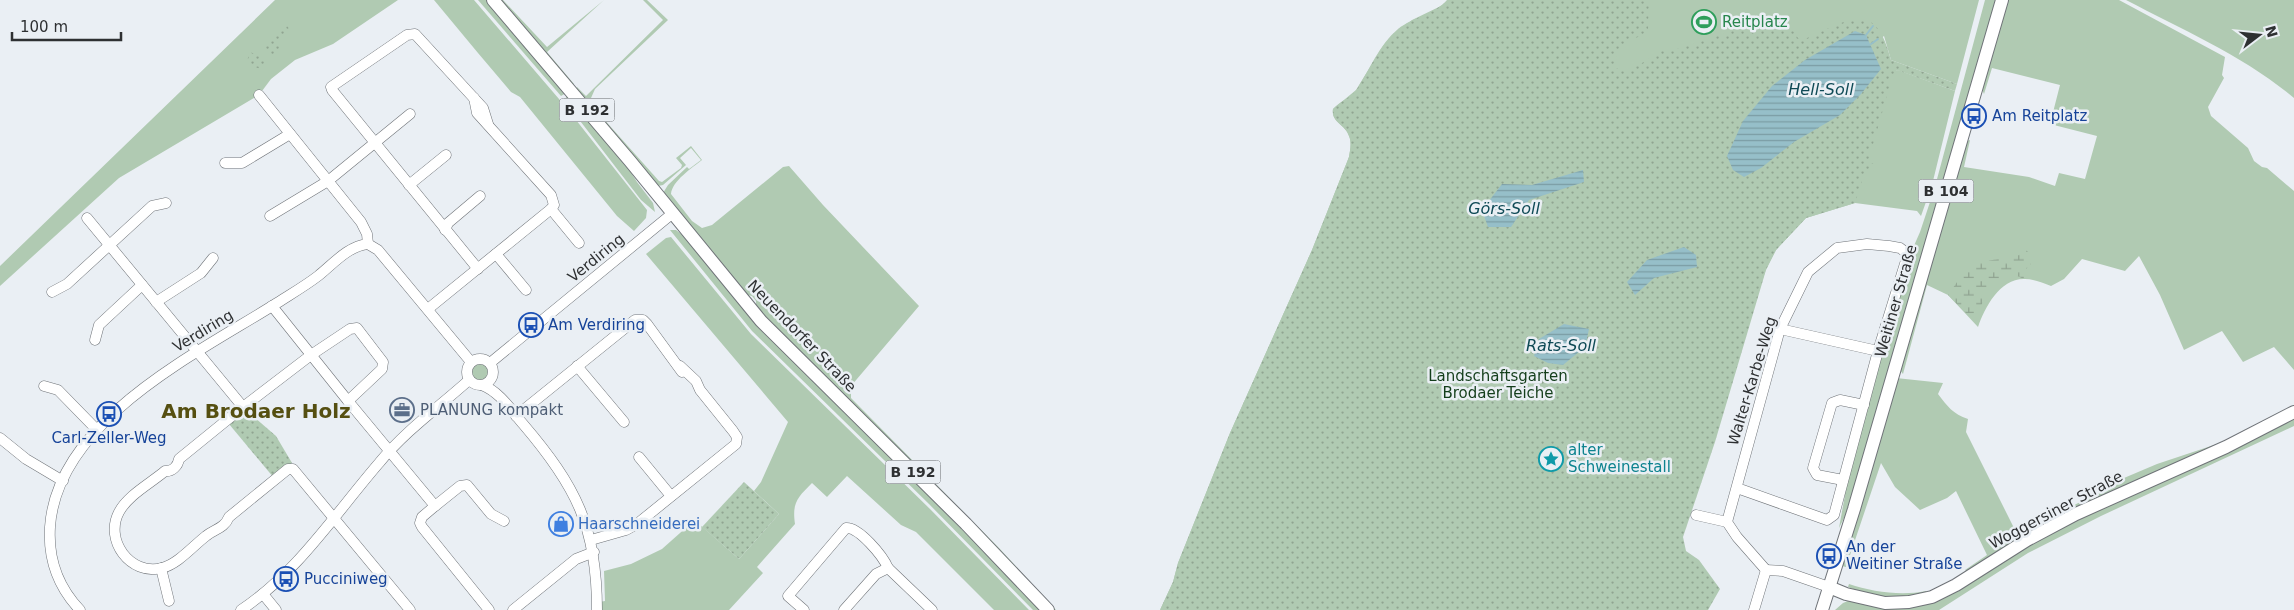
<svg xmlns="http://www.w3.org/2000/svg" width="2294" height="610" font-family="'DejaVu Sans',sans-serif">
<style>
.green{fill:#b0cab2}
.wetland{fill:url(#wetland-marsh)}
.park{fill:url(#park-dots)}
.water{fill:url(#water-rules)}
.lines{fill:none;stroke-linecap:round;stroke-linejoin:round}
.stream{stroke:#96bfc9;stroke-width:2}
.minor-casing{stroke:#6f7378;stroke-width:11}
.major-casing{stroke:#6f7378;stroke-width:14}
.minor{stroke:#fff;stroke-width:10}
.major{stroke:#fff;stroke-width:12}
.labels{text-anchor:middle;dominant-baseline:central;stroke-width:5;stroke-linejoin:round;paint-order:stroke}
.shield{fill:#eaeff4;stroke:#66696c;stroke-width:1}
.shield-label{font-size:14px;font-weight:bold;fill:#2e3032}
.leisure-label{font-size:15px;fill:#27864d;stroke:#eaeff4;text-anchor:start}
.transit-label{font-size:15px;fill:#164399;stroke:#eaeff4;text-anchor:start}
.street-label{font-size:15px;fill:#2e3032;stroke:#eaeff4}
.park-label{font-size:15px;fill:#143e1b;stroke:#eaeff4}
.service-label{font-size:15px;fill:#4e5e75;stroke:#eaeff4;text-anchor:start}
.culture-label{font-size:15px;fill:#0d838f;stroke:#eaeff4;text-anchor:start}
.shop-label{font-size:15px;fill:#366cbe;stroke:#eaeff4;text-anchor:start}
.water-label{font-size:16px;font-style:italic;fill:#0f4a56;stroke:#eaeff4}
.district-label{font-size:20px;font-weight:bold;fill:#554f11;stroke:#eaeff4}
</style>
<defs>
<pattern id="wetland-marsh" width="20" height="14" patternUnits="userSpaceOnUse" patternTransform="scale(1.25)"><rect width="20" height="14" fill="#b0cab2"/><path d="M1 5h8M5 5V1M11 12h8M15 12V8" fill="none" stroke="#90a491"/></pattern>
<pattern id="park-dots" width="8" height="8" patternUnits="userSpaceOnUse" patternTransform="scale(1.25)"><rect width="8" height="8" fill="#b0cab2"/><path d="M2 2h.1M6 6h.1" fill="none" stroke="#90a491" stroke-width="1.8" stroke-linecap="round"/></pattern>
<pattern id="water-rules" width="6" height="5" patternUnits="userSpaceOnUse" patternTransform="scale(1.25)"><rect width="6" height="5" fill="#96bfc9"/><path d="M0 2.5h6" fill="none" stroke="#7b9ca4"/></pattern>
</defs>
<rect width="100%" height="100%" fill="#eaeff4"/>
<g class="green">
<path d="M275 0H398L333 44 295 60 271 79 259 95 119 178 0 286V266Z"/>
<path d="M434 0H474L565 106 647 210 646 218 634 231 617 216 520 97 511 92 478 53Z"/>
<path d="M478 0H488L566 93 561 96Z"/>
<path d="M498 0H503L547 47 604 0 547 52 574 84 571 85Z"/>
<path d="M643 0H647L668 20 595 89 591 98 594 108 659 181 662 182 681 168 682 165 676 158 691 146 702 160C692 168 672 181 671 194L692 221 702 228 712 225 783 167 789 166 823 205 919 306 851 386V398L1000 549 1056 610H1053L800 355 756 306V301L752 296 747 295 663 193 668 185 687 167 689 169 701 160 691 148 680 158 686 165 663 185 658 186 576 91 577 87 586 96 663 20Z"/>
<path d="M1512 0H1979L1957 84 1891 60 1884 36 1160 610 1173 582 1178 563 1230 433 1312 250 1349 157C1350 150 1352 143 1349 136 1345 124 1331 123 1333 109L1356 90 1383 46 1398 30 1412 20 1443 5Z"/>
<path d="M1985 0H1997L1942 189H1940L1938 195 1933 194Z"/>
<path d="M2007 0H2119L2225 57 2222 75 2224 78 2208 107 2211 116 2248 148 2254 161 2262 167 2267 168 2294 191V370L2274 347 2243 362 2222 331 2184 350 2160 295 2139 256 2125 271 2082 259 2064 279 2051 286C2043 283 2034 279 2025 279 2000 278 1985 307 1978 327L1948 295 1927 285 1903 374 1899 369 1967 141 1970 140 1964 167 2029 177 2055 186 2059 173 2085 179 2097 136 2050 124 2060 85 1992 68 1984 94 1981 87Z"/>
<path d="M2126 0H2294V98C2244 56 2183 30 2126 0Z"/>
<path d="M1898 70 1955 91 1932 185 1921 216 1917 211 1855 203 1806 218 1776 250 1766 269 1745 335 1762 259 1889 72Z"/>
<path d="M568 95 622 158 637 182 653 203 655 212 641 200 564 100Z"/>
<path d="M1932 196 1939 198 1850 506 1839 528 1845 495 1843 488 1907 262 1914 249 1913 248 1920 232Z"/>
<path d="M670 230H676L685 237 747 313 1042 610H1033L929 504 752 331Z"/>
<path d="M671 237 751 334 931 510 1029 610H994L916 532 901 525 847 476 827 497 812 483C797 498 792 503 795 524L757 567 763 573 729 610H600L599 602 605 601 604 571 631 564 662 549 698 517 699 524 739 559 779 514 754 491 761 482 788 422 646 254 666 238Z"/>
<circle cx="480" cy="372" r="8"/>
<path d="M1896 378 1943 383 1938 394C1947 406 1953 414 1968 419L1966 432 2018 536 2022 534 2023 536 1967 572 1965 570 1987 555 1956 491 1947 498 1920 510 1895 487 1881 463 1846 567 1842 566Z"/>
<path d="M2294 417V426L2101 516 2028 553 1939 610H1835L1843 603 1848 601 1894 608 1992 565 2077 517Z"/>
<path d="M2223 442 2026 534 2025 532 2124 478 2157 464Z"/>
<path d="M1849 584C1872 592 1902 596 1926 591V594C1895 598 1878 599 1848 587Z"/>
</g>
<path class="wetland" d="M2024 248 2029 253 2031 264 2025 270 2024 279 2015 275 1988 288 1975 322 1948 295 1964 272 1982 262 2019 255Z"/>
<g class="park">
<path d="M1447 0H1649L1648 31C1636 39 1610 49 1616 68L1623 71 1639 65 1662 50 1677 49 1693 44 1777 16 1784 17 1798 38 1805 39C1853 18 1875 0 1891 60L1957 84 1955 91 1897 70 1892 78 1868 162 1874 164 1872 171 1866 169 1855 203 1806 218 1776 250 1766 270 1715 442 1683 537 1686 551 1699 560 1720 589 1708 610H1160L1173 582 1178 563 1230 433 1312 250 1349 157C1350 150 1352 143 1349 136 1345 124 1331 123 1333 109 1340 101 1351 98 1357 89 1370 69 1379 45 1398 29 1413 17 1435 14 1447 0Z"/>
<path d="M287 26 291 31 279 41 282 49 271 56 260 47Z"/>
<path d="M250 52 269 60 261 69 246 64Z"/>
<path d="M246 410 276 436 292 463 274 478 229 424Z"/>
<path d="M744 482 779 514 739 559 702 527Z"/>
</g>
<g class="water">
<path d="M1855 31 1866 35 1881 69 1861 94 1840 115 1794 142 1761 168 1744 177 1733 170 1727 156 1743 121 1772 86 1805 60Z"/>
<path d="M1583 170 1584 182 1529 200 1511 227H1488L1482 210 1502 184 1532 185Z"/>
<path d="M1684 247 1696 255 1697 267 1654 278 1635 295 1627 282 1647 260Z"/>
<path d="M1564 324 1589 329 1585 347 1563 365 1548 363 1534 356 1539 339Z"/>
</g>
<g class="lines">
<g class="stream">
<path d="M1866 35 1873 26"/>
<path d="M1871 44 1878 39"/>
</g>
<defs>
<g id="minor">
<path d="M259 95 361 222 367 234 368 244"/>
<path d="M225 163H242L290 134"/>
<path d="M409 185 446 155"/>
<path d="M551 209 579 243"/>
<path d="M270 216 328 181 410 114"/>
<path d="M87 218 243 407 179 459C178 466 172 472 165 471 151 483 128 495 119 512 104 540 130 576 162 568 178 564 193 546 206 536 214 529 224 529 229 517L288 469H293L410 610"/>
<path d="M445 230 448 223 480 196"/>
<path d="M496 254 526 290"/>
<path d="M478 269 332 90 331 87 407 35 415 34 483 108 488 124"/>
<path d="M52 292 67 284 152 206 166 203"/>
<path d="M156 302 201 273 213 258"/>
<path d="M272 306 348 401"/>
<path d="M428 309 551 209 554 205 551 195 477 113 474 98"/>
<path d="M1780 329 1878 351"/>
<path d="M95 340 99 325 142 285"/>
<circle cx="480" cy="372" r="13"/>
<path d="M490 363 673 213"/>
<path d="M577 366 624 422"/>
<path d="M482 385C500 392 511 410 523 424 576 486 597 527 597 610"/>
<path d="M44 386 58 390 97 430"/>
<path d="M243 407 311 355 350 329 357 328 383 362 382 369 348 401 435 506 422 517 420 523 422 527 489 610"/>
<path d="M516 416 635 320H643L647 324 682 372"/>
<path d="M0 438 26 459 63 481"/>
<path d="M639 457 671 496"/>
<path d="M1843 480 1817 475 1813 468 1832 403 1840 400 1864 405"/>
<path d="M1737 488 1827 520 1834 515 1878 351 1908 254 1900 248 1889 246 1867 244 1837 248 1808 272 1780 329 1727 522 1737 537 1766 570"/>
<path d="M435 506 460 486 467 485 491 514 504 521"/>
<path d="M1696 515 1727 522"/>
<path d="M591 540 626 530 637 524 736 444 737 437 733 431 700 390 696 381 680 366"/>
<path d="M161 568 169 601"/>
<path d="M1766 570 1783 571 1829 587"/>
<path d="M263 594 276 610"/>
<path d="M80 610C58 587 48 559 50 527 57 420 198 353 277 303 291 294 305 286 318 276 333 264 348 246 368 244L378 250 471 362"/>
<path d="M241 610C298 572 335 514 379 463 405 431 439 407 469 380"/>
<path d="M513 610 576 559 594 552"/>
<path d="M804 610 788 596 846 528C859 527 883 556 888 568"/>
<path d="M844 610 876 574 888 568 932 610"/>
<path d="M1754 610 1766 570"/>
</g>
<g id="major">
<path d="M493 0 630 161 761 321 966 524 1048 610"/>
<path d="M1829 587 1846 594 1885 603 1909 602 1932 597 1956 585 2027 540 2076 514 2226 447 2294 412"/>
<path d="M1822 610 1854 509 2002 0"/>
</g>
</defs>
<use href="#minor" class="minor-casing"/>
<use href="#major" class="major-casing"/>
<use href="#minor" class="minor"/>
<use href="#major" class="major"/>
</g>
<defs>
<symbol id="stadium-ring" viewBox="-11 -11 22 22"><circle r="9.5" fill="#eaeff4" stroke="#2e9e5b" stroke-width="1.5"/><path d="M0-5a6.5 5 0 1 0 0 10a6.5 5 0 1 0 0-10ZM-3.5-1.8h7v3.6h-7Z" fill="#2e9e5b"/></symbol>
<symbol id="bus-ring" viewBox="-11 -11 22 22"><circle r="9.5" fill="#eaeff4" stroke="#1a4fb4" stroke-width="1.5"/><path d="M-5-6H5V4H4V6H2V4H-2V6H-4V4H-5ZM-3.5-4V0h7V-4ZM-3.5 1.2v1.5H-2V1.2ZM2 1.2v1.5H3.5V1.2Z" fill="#1a4fb4"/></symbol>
<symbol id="office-ring" viewBox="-11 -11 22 22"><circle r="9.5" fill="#eaeff4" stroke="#5c6f8a" stroke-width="1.5"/><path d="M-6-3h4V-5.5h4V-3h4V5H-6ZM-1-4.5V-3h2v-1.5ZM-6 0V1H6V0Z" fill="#5c6f8a"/></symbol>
<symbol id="sight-ring" viewBox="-11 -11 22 22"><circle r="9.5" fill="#eaeff4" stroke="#0f9aa8" stroke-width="1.5"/><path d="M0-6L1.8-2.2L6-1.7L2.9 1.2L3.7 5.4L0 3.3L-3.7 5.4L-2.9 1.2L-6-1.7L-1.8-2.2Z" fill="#0f9aa8"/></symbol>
<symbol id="shop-ring" viewBox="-11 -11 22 22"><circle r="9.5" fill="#eaeff4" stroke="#3f7fe0" stroke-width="1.5"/><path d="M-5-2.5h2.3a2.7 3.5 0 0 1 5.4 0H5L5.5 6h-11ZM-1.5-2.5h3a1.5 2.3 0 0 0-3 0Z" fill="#3f7fe0"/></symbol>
</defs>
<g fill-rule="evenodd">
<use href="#stadium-ring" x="1690" y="8" width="28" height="28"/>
<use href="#bus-ring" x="1960" y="102" width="28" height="28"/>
<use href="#bus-ring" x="517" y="311" width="28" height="28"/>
<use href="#office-ring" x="388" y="396" width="28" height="28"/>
<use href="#bus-ring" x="95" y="400" width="28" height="28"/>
<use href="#sight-ring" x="1537" y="445" width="28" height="28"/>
<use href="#shop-ring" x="547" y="510" width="28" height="28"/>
<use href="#bus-ring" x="1815" y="542" width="28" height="28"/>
<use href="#bus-ring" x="272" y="565" width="28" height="28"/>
</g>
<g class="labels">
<g class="shield">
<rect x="559.5" y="98.5" width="55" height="23" rx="4"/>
<rect x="1918.5" y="179.5" width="55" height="23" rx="4"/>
<rect x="885.5" y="460.5" width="55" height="23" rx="4"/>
</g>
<g class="shield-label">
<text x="587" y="110">B 192</text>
<text x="1946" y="191">B 104</text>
<text x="913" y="472">B 192</text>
</g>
<g class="leisure-label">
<text x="1722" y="22">Reitplatz</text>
</g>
<g class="transit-label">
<text x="1992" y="116">Am Reitplatz</text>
<text x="548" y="325">Am Verdiring</text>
<text x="109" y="438" text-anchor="middle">Carl-Zeller-Weg</text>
<text x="1846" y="547">An der<tspan x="1846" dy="17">Weitiner Straße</tspan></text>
<text x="304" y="579">Pucciniweg</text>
</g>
<g class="street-label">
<text transform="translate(596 258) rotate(-39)">Verdiring</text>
<text transform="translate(1896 301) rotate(-74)">Weitiner Straße</text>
<text transform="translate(203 331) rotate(-31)">Verdiring</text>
<text transform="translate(802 336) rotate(46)">Neuendorfer Straße</text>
<text transform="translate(1752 381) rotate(-73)">Walter-Karbe-Weg</text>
<text transform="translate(2056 510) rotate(-28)">Woggersiner Straße</text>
</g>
<g class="park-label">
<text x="1498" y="376">Landschaftsgarten<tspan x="1498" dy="17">Brodaer Teiche</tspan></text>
</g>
<g class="service-label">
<text x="420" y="410">PLANUNG kompakt</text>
</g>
<g class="culture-label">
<text x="1568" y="450">alter<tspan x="1568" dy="17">Schweinestall</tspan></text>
</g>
<g class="shop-label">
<text x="578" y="524">Haarschneiderei</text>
</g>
<g class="water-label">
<text x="1821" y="89">Hell-Soll</text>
<text x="1504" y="208">Görs-Soll</text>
<text x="1561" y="345">Rats-Soll</text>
</g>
<g class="district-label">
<text x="256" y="411">Am Brodaer Holz</text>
</g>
</g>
<g transform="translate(2259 35) rotate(74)" stroke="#eaeff4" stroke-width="4" paint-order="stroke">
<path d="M0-4L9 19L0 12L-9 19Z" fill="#2e3032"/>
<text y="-8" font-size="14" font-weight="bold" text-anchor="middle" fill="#2e3032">N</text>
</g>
<path d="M12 32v8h109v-8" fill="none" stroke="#2e3032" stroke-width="2.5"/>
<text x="20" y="32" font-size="15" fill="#2e3032" stroke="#eaeff4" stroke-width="4" paint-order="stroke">100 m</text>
</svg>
